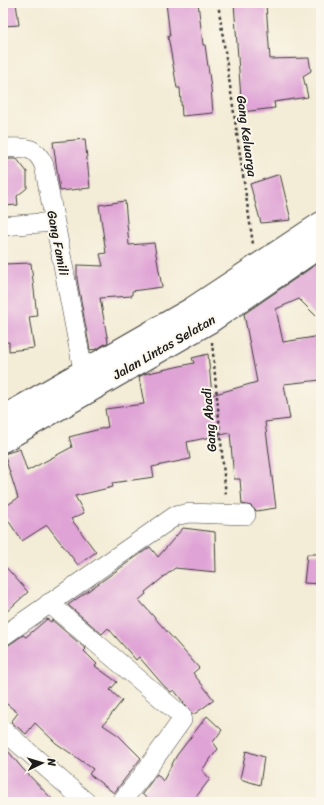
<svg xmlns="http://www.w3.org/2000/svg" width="324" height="805" font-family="Sriracha,sans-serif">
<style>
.building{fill:#dfa3d5}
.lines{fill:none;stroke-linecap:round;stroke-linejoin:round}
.minor-casing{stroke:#3c3b38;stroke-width:20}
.trunk-casing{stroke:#3c3b38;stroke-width:24}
.path{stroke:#3c3b38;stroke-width:2.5;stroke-dasharray:3 3;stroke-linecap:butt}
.minor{stroke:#fff;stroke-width:19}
.trunk{stroke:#fff;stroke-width:22}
.labels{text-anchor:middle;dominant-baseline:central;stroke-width:4;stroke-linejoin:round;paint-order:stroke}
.street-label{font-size:13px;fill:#1c1c1c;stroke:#fbf7ec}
</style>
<rect width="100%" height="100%" fill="#fbf7ec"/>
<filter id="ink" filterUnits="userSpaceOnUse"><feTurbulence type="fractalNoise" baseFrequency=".025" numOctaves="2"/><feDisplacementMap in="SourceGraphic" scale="8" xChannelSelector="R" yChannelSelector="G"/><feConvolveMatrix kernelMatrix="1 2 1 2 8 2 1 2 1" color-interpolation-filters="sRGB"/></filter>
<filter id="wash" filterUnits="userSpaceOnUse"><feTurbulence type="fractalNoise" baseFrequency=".012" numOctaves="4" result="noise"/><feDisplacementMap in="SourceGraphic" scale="16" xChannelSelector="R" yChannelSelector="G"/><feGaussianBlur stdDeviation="0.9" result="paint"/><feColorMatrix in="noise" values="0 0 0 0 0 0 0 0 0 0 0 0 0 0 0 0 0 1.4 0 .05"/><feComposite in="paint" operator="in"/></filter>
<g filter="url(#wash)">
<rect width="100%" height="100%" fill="#f3ecd6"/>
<g id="blocks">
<g class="building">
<path d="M3 3H16L19 25 3 26Z"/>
<path d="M166 3H198L203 45H205L211 88 213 113 182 116 180 88H177L168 36H170Z"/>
<path d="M234 3 266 4 270 59 309 58 311 71 303 76 308 97 274 102 275 108 242 112Z"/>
<path d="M85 139 90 188 60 191 53 142Z"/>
<path d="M3 159H17L27 172V188L17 196 18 205 3 206Z"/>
<path d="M280 174 291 220 261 223 250 184Z"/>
<path d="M125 201 129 245 154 243 162 287 132 291V296L100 298 108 342 97 349 90 350 77 279V265L103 266 100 254 106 253 99 205Z"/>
<path d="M321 261V321L299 299 276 309 283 342 321 336V380L284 384 290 419 265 422 276 508 256 511 251 506 242 504 240 479H234L230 433 187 442 190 459 152 467 154 477 112 483 113 487 75 496 84 513 71 519 96 552 78 565 47 525 22 541 3 513V508L18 498 4 454 20 449 27 471 72 447 69 437 108 427 105 409 144 404 139 377 144 374 194 363 192 358 208 354 212 395 257 382 244 314Z"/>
<path d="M31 263 37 316 29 317 34 348 9 351V342H3V264Z"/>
<path d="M183 528 215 532 216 572 175 568 145 592 146 594 139 600 199 668 193 673 214 700 193 715 174 690 171 692 164 686 139 657 136 660 108 628 102 634 68 605 150 547 158 557Z"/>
<path d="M307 554H321V584L304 583Z"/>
<path d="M3 564 28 592 3 615Z"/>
<path d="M47 619 51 622 52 620 86 649 84 651 97 664 95 666 117 682 110 690 122 701 103 725 118 735 141 758 114 793 89 774 93 769 56 743 35 723 26 734 11 722 18 713 3 701V647L9 645 23 635 26 637Z"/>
<path d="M207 716 222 730 213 742 218 749 202 770 210 779 192 802H151L142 794 157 774 163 781 177 755Z"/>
<path d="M3 745 22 768 55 802H8L3 797Z"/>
<path d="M246 751 264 757 260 785 240 779Z"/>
</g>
</g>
</g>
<g filter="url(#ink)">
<use href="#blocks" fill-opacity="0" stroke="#3c3b38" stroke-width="1"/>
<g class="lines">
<defs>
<g id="minor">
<path d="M3 148C24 148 34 144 44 165L83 370"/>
<path d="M3 226 54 222"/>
<path d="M49 603 182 716V720L142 776 121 802"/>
<path d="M3 636 175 516 189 513 246 515"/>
<path d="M3 730 86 802"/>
</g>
<g id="trunk">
<path d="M3 417 191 309 321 223"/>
<path d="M3 441 210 322 321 246"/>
</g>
</defs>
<use href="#minor" class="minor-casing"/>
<use href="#trunk" class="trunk-casing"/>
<g class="path">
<path d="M218 3 253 244"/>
<path d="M212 342 226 497"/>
</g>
<use href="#minor" class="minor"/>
<use href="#trunk" class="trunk"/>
</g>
</g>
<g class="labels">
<g class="street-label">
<text transform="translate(247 136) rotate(82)">Gang Keluarga</text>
<text transform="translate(58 243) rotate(79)">Gang Famili</text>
<text transform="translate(164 347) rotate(-30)">Jalan Lintas Selatan</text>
<text transform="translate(209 420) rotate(-95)">Gang Abadi</text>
</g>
</g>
<rect width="324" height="805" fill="none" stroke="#fbf7ec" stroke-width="16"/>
<g transform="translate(42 763) rotate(85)" stroke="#fbf7ec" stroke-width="3" paint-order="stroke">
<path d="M0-3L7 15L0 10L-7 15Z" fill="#1c1c1c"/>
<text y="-6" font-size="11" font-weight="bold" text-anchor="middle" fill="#1c1c1c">N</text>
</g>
</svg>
